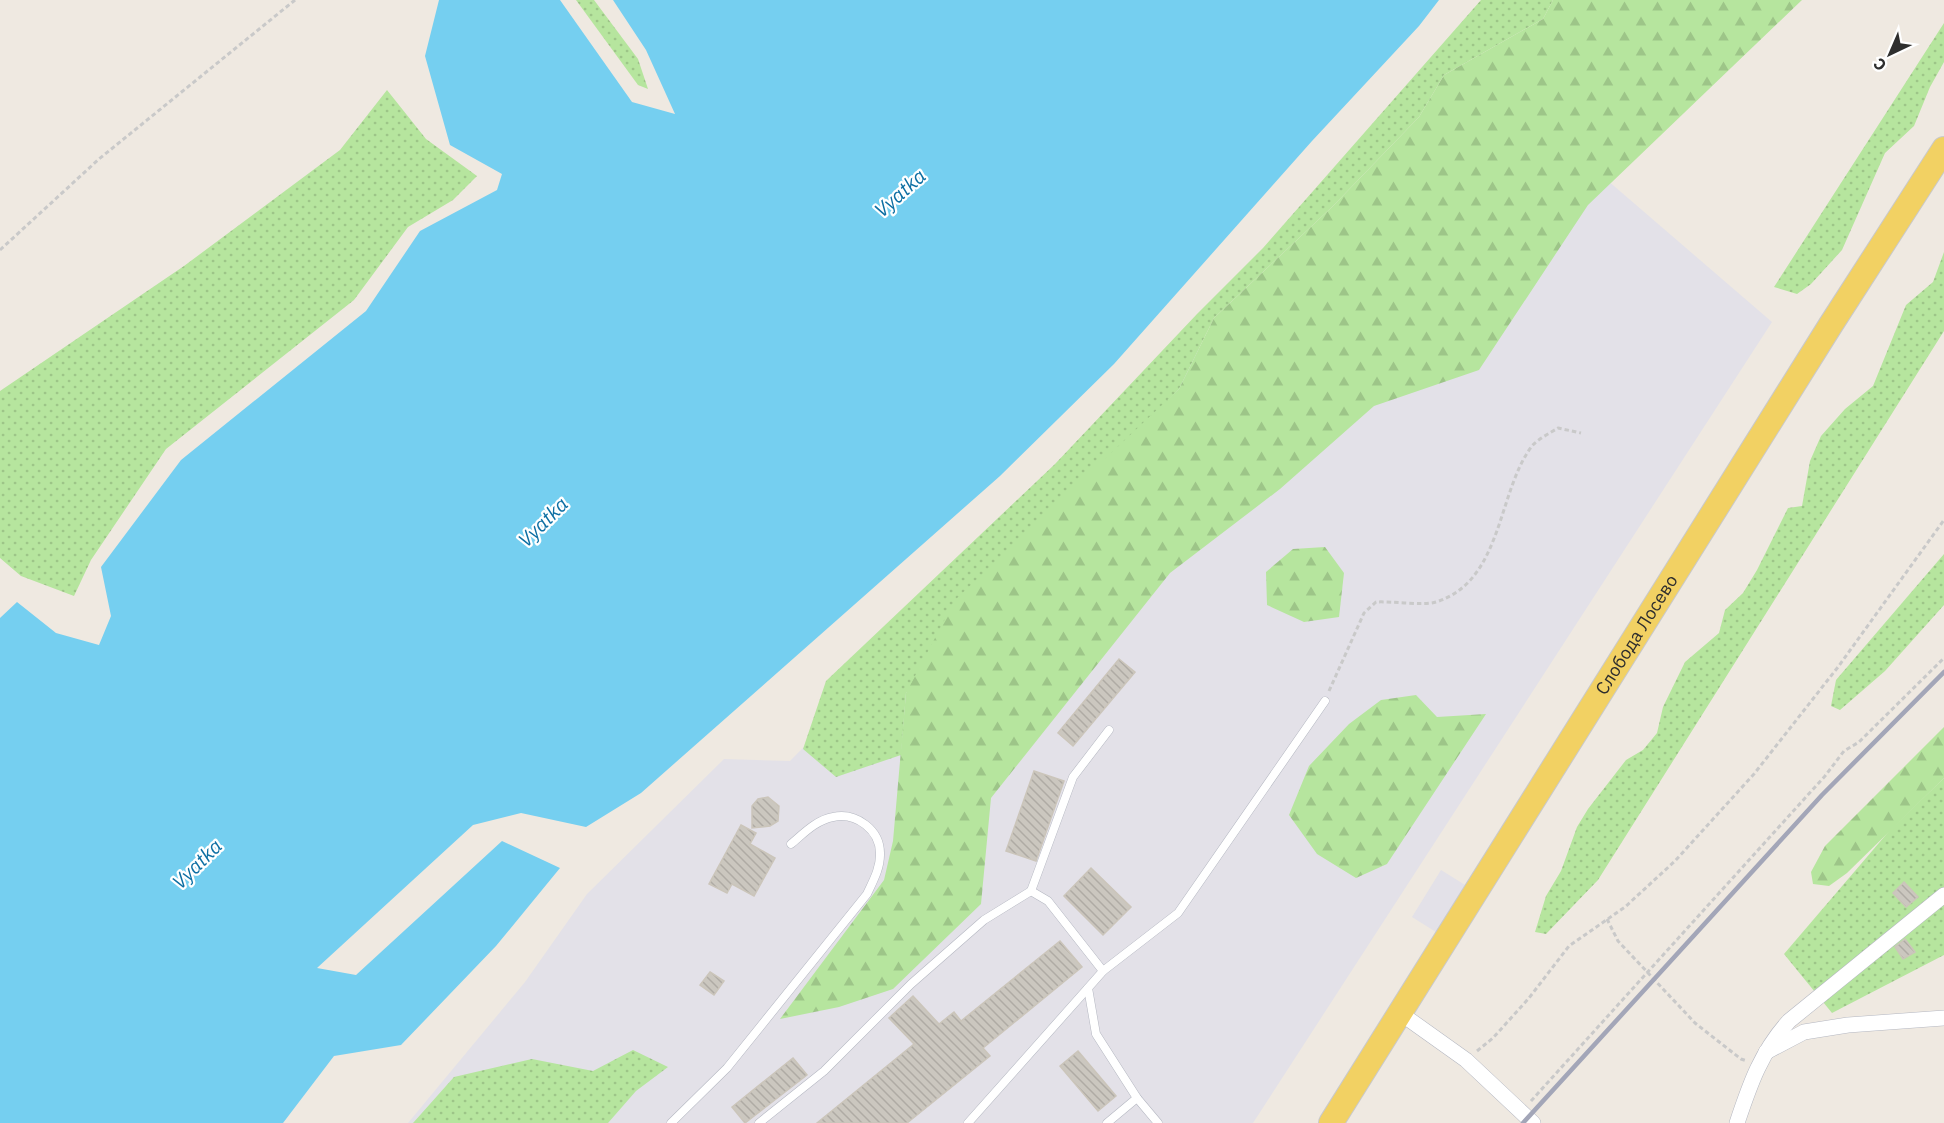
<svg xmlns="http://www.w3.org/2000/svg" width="1944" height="1123" viewBox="0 0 1944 1123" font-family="'IBM Plex Sans',sans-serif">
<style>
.industrial{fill:#e3e1e8}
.grass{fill:url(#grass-dots)}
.forest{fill:url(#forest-firs)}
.water{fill:#75cff0}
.building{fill:url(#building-back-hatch);stroke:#cbc5ba;stroke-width:1.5}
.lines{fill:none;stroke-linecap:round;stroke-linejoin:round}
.lane-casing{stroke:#b4b7c1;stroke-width:9}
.street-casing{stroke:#b4b7c1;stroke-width:16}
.primary-casing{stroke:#c9c9c9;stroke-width:26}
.path{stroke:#c9c9c9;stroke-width:3;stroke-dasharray:4.5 3;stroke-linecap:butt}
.lane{stroke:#fff;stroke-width:8}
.street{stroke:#fff;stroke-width:15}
.primary{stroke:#f2d163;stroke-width:24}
.rail{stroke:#a3a6b8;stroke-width:4.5}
.labels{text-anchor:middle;stroke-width:4.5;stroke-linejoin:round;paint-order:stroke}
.street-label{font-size:18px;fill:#2e2e2e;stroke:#fff}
.water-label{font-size:20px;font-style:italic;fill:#0d6fa3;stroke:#fff}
</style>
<defs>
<pattern id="grass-dots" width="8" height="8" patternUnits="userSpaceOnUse" patternTransform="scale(1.5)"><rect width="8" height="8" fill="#b6e59e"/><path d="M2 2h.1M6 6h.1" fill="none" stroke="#9dc588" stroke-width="1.8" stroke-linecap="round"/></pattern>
<pattern id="forest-firs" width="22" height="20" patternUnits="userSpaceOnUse" patternTransform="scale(1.5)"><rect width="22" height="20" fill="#b6e59e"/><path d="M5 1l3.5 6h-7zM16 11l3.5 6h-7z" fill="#9dc588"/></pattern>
<pattern id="building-back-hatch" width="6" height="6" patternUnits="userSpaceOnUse" patternTransform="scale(1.5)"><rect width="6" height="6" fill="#cbc7bf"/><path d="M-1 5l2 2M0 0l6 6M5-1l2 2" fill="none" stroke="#afaba4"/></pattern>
</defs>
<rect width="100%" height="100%" fill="#efe9e1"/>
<g class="industrial">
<path d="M 1477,68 L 1772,322 L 1253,1123 L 408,1123 L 525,982 L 587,894 L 724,759 L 790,761 Z"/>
<path d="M 1441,870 L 1465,885 L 1436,932 L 1412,917 Z"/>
</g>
<g class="grass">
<path d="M 576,0 L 594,0 L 638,59 L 648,89 L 638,85 Z"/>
<path d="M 1481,0 L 1553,0 L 1543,19 L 1444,75 L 1419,117 L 1333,206 L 1214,318 L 1179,389 L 1143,426 L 906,693 L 901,755 L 836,777 L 803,749 L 826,681 L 1055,464 L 1197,314 L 1263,248 Z"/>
<path d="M 1944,23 L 1944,62 L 1930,87 L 1914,126 L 1885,153 L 1842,250 L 1811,284 L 1797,294 L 1774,287 Z"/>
<path d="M 387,90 L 426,139 L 477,176 L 453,200 L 408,227 L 354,300 L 166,449 L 91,560 L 74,596 L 21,576 L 0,558 L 0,391 L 184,266 L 340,150 Z"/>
<path d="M 1944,252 L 1944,331 L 1598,880 L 1546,934 L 1535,932 L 1546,896 L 1561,871 L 1577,827 L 1588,809 L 1626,760 L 1643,750 L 1657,733 L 1663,707 L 1685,662 L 1719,633 L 1725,610 L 1743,593 L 1757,570 L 1788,508 L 1802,506 L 1810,461 L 1821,436 L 1845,409 L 1873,386 L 1906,305 L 1933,282 Z"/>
<path d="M 1944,554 L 1944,605 L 1885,671 L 1840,710 L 1831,706 L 1836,680 Z"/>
<path d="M 1944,778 L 1944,955 L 1832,1013 L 1784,954 L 1890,830 Z"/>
<path d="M 633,1050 L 668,1067 L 636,1091 L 608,1123 L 413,1123 L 454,1077 L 532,1059 L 593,1071 Z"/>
</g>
<g class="forest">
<path d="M 1553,0 L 1802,0 L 1588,205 L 1479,370 L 1374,406 L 1280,489 L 1170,573 L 991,798 L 981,904 L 893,989 L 839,1007 L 780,1019 L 884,880 L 893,841 L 906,693 L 955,600 L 1179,389 L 1214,318 L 1333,206 L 1419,117 L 1444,75 L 1543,19 Z"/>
<path d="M 1325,547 L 1344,573 L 1339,617 L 1304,622 L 1267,605 L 1266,572 L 1293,549 Z"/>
<path d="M 1416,695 L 1437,717 L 1486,714 L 1387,864 L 1356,878 L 1317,854 L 1289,815 L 1309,766 L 1349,724 L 1381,700 Z"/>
<path d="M 1944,727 L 1944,778 L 1847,873 L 1829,886 L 1813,884 L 1811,872 L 1825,846 Z"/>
</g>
<path class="water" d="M 439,0 L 560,0 L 632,102 L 675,114 L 646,50 L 613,0 L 1439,0 L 1419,26 L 1312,141 L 1114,364 L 1000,476 L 641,793 L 586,827 L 521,813 L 473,825 L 317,968 L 356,975 L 502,841 L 560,868 L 496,946 L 401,1045 L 334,1056 L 283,1123 L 0,1123 L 0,618 L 17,602 L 56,633 L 99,645 L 111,616 L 101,567 L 181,460 L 366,311 L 420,231 L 497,190 L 502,174 L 450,145 L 425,56 Z"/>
<g class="building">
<path d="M 1119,659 L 1135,672 L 1073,746 L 1058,733 Z"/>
<path d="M 1034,771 L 1064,781 L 1036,861 L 1006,851 Z"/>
<path d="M 768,797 L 779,806 L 778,821 L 770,826 L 752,828 L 752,806 L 758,799 Z"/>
<path d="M 741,825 L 756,833 L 750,844 L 775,858 L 754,896 L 732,884 L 727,893 L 709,884 Z"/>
<path d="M 1091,868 L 1131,907 L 1103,935 L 1064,896 Z"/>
<path d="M 1904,882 L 1918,897 L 1906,907 L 1893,893 Z"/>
<path d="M 1905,939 L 1915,952 L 1903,959 L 1895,947 Z"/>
<path d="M 1060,941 L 1082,967 L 983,1048 L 990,1056 L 907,1123 L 817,1123 L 914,1044 L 889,1018 L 913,996 L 939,1024 L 954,1012 L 961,1021 Z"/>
<path d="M 710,972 L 724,981 L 714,995 L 700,985 Z"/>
<path d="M 1078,1051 L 1116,1096 L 1098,1111 L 1060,1066 Z"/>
<path d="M 793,1058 L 807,1075 L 745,1123 L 732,1107 Z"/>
</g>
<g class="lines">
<g class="lane-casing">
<g id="lane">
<path d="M 1031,891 L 1073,777 L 1109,730"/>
<path d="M 1103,971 L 1178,913 L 1325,701"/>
<path d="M 671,1123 L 727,1068 L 867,894 C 873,881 880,869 880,855 C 881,830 856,812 833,817 C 816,820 803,834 791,844"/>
<path d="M 759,1123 L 824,1071 L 911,984 L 984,920 L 1031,891 L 1048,901 L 1103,971 L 1088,988 L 1096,1034 L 1137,1098 L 1158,1123"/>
<path d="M 968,1123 L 1088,988"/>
<path d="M 1107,1123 L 1137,1098"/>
</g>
</g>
<g class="street-casing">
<g id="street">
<path d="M 1400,1013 L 1466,1060 L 1533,1123"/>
<path d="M 1766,1052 L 1804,1032 L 1848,1025 L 1944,1018"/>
<path d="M 1737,1123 C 1750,1084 1761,1052 1789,1021 L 1944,895"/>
</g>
</g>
<g class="primary-casing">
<g id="primary">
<path id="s1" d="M 1331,1123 L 1830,326 L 1944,149"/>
</g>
</g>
<g class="path">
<path d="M 0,250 L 99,159 L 295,0"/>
<path d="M 1329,691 L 1364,613 L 1376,602 C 1392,601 1423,606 1436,602 C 1503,581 1497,492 1532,446 C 1538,439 1550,433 1558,428 L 1581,433"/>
<path d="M 1607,919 L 1618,941 L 1695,1023 L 1741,1059 L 1747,1061"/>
<path d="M 1477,1051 L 1493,1038 L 1529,998 L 1569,946 L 1625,907 L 1675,861 L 1754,774 L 1838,667 L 1944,520"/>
<path d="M 1531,1101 L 1825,776 L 1844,751 L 1859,742 L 1944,658"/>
</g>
<use href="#lane" class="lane"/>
<use href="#street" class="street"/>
<use href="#primary" class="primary"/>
<path class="rail" d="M 1523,1123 L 1822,795 L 1944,672"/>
</g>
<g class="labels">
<g class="street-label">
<text dy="6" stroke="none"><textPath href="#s1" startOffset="576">Слобода Лосево</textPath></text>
</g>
<g class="water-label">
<text transform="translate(900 193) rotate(-42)" y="7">Vyatka</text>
<text transform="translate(543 522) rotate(-45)" y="7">Vyatka</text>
<text transform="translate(197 864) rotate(-45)" y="7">Vyatka</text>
</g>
</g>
<g transform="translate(1890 54) rotate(224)" stroke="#ffffff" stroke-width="4.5" paint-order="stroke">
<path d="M0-4.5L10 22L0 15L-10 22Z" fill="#2e2e2e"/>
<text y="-9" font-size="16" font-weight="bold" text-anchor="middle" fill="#2e2e2e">С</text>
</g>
</svg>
